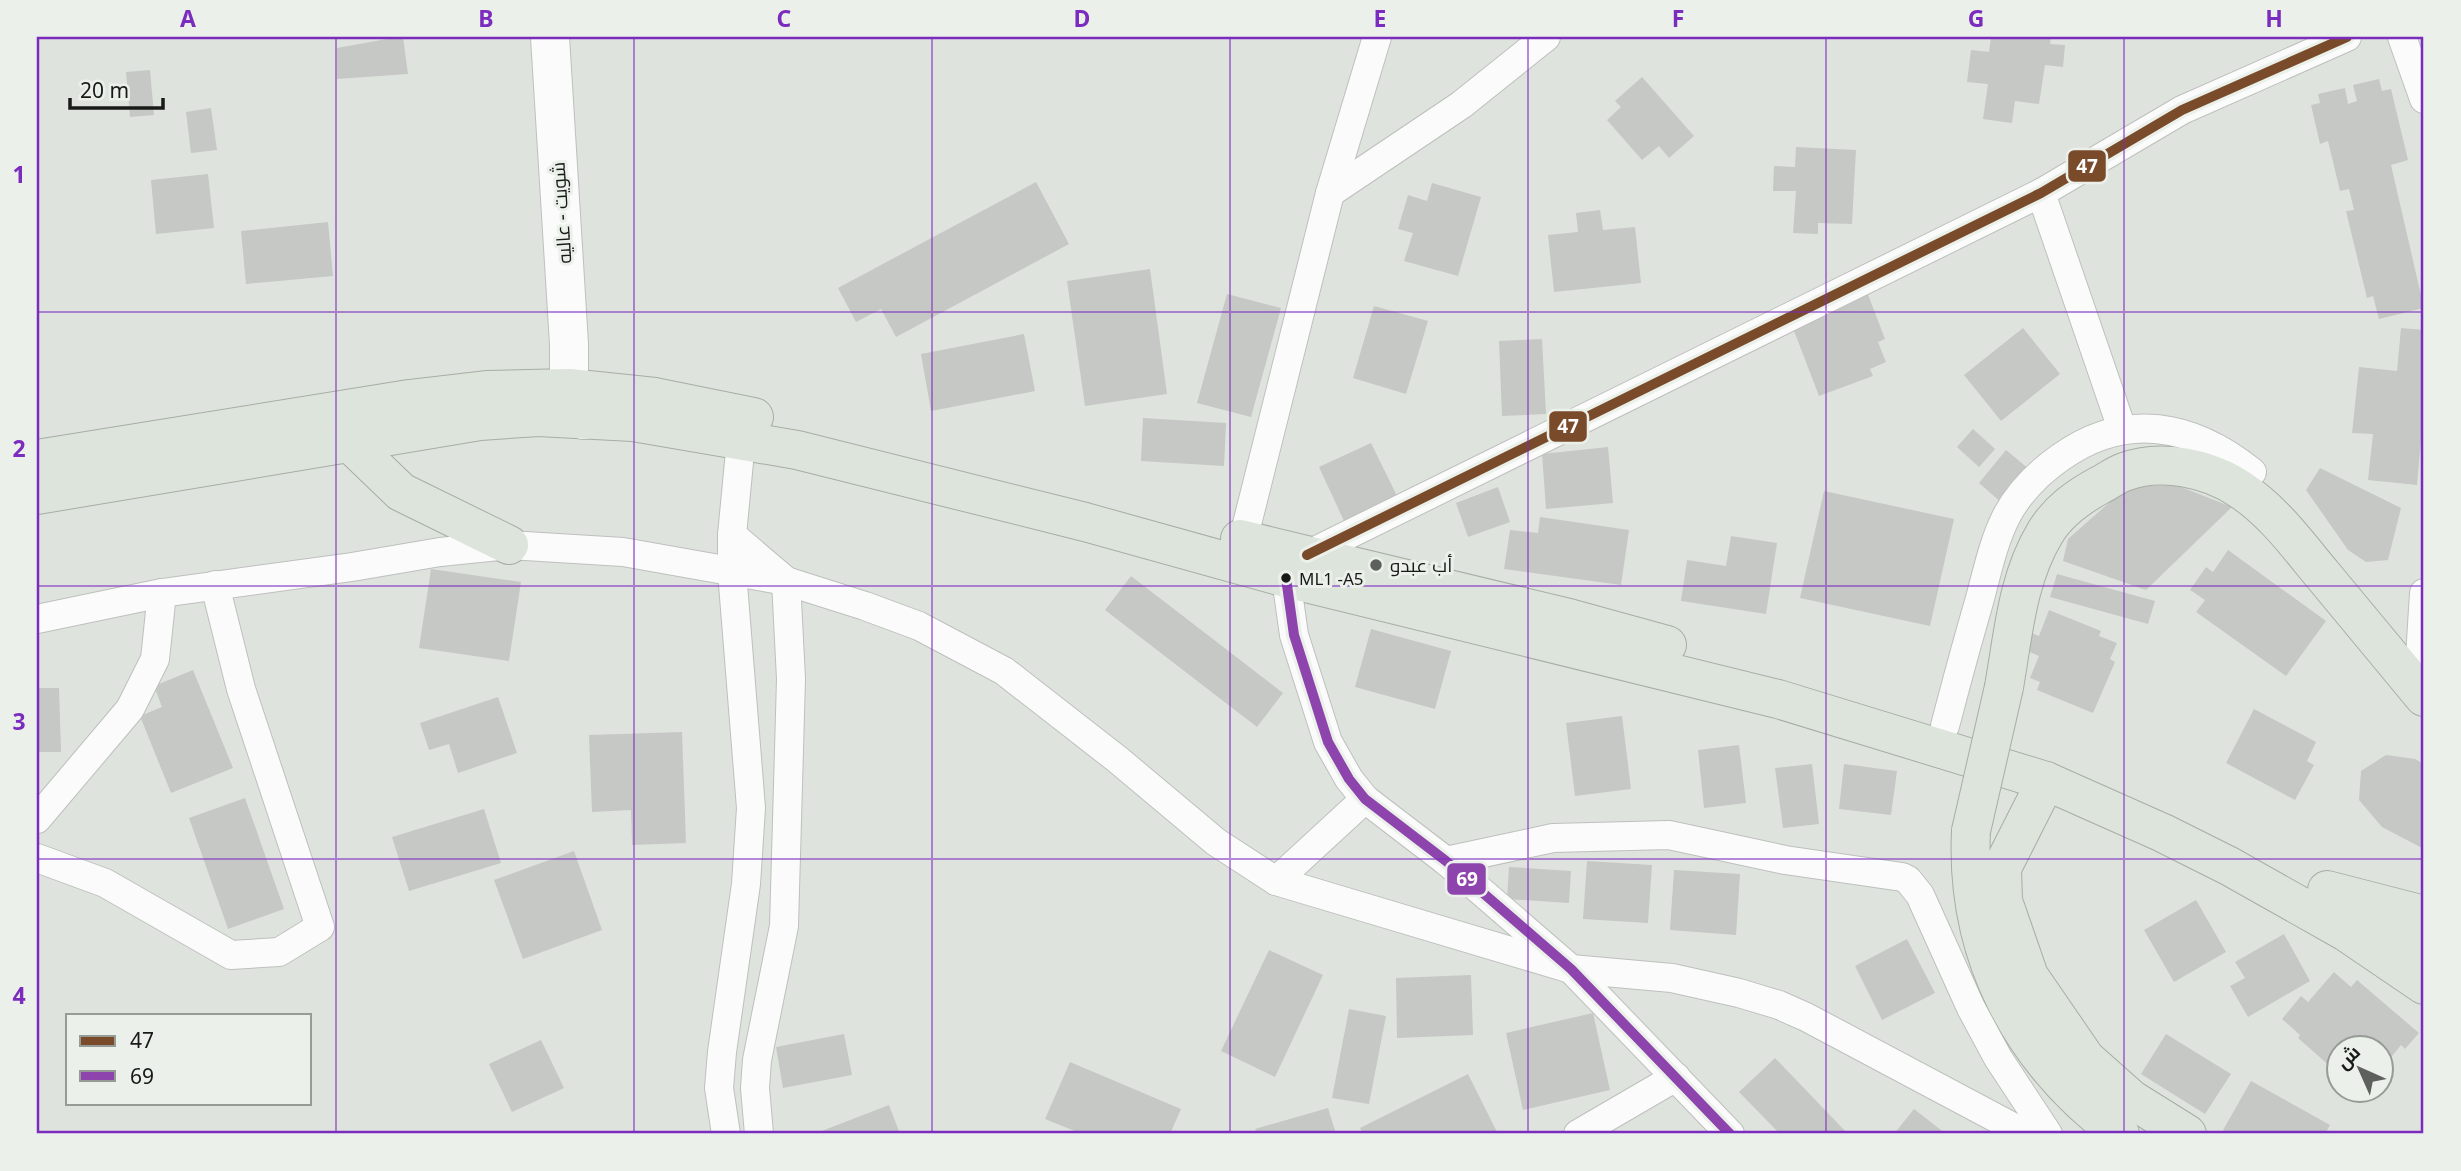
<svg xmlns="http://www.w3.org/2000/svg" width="2461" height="1171" viewBox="0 0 2461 1171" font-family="'Noto Sans',Cairo,sans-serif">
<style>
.building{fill:#c5c8c4}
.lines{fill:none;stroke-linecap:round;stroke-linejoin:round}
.street-casing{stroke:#bdc0bd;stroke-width:30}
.secondary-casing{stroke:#bdc0bd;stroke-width:40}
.highway-casing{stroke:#a6aea4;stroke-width:40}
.street{stroke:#fafbfa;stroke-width:28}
.secondary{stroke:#fafbfa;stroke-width:38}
.highway{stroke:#dde4db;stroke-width:38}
.highway-bridge-casing{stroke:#a6aea4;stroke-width:40;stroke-linecap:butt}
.highway-bridge{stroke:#dde4db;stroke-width:38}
.bus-1-casing{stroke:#ebf1ea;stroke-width:16}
.bus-2-casing{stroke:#ebf1ea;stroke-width:16}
.bus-1{stroke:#7a4b2a;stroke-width:10}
.bus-2{stroke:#8e44ad;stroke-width:10}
.grid{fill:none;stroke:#7b2cbf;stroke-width:2;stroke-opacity:0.55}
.poi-dot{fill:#5e605d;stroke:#ebf1ea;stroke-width:2.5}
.bus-dot{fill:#181a18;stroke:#ebf1ea;stroke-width:2.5}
.labels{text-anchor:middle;stroke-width:6;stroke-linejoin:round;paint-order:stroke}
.bus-label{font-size:17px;fill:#181a18;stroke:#ebf1ea;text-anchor:start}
.street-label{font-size:19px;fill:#181a18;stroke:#ebf1ea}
.poi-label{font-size:19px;fill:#181a18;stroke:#ebf1ea;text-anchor:start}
.line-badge{stroke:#ebf1ea;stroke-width:2.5}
.badge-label{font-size:19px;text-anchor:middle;font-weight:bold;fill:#fff}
.neatline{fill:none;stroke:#7b2cbf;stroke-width:2.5}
.grid-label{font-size:23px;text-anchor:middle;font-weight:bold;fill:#7b2cbf}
</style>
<rect width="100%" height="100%" fill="#dfe3de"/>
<g class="building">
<path d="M 398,37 L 403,37 L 408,74 L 337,79 L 337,48 Z"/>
<path d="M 1991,37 L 2051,37 L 2050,44 L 2065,45 L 2063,67 L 2045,65 L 2039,104 L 2015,101 L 2012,123 L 1983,119 L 1988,84 L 1967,82 L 1971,50 L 1989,52 Z"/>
<path d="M 150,70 L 154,115 L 130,117 L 126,72 Z"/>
<path d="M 1642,77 L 1694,136 L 1669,158 L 1659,146 L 1642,160 L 1607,120 L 1621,107 L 1615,101 Z"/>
<path d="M 2379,79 L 2382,91 L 2391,89 L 2408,160 L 2391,165 L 2424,308 L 2379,319 L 2373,296 L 2367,298 L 2346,211 L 2354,210 L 2349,189 L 2340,191 L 2328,141 L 2320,144 L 2311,105 L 2320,103 L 2318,94 L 2345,88 L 2348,104 L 2357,101 L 2353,85 Z"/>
<path d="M 211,108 L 217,150 L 191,153 L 186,112 Z"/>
<path d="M 1796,147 L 1856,150 L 1852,224 L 1818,223 L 1818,234 L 1793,233 L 1796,191 L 1773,191 L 1774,166 L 1795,167 Z"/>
<path d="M 208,174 L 214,228 L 156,234 L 151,180 Z"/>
<path d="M 1036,182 L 1069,244 L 896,337 L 881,309 L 856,322 L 838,288 Z"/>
<path d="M 1432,183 L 1481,197 L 1458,276 L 1404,261 L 1413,233 L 1398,229 L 1408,195 L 1427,201 Z"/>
<path d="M 1600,210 L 1603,230 L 1635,227 L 1641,283 L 1554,292 L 1548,235 L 1578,232 L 1576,213 Z"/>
<path d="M 328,222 L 333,276 L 246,284 L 241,231 Z"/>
<path d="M 1150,269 L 1167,394 L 1085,406 L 1067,281 Z"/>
<path d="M 1867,292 L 1885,339 L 1878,342 L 1886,362 L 1870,369 L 1873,376 L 1819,396 L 1791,323 Z"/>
<path d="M 1227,294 L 1281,308 L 1251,417 L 1197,403 Z"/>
<path d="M 1374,306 L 1428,321 L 1406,394 L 1353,378 Z"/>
<path d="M 2023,328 L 2060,374 L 2001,421 L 1964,375 Z"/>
<path d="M 2401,328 L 2424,330 L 2424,439 L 2421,439 L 2417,485 L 2368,480 L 2373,434 L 2352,433 L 2359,367 L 2397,371 Z"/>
<path d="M 1024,334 L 1035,391 L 931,411 L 921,354 Z"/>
<path d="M 1542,339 L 1546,414 L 1502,416 L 1499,341 Z"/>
<path d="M 1143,418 L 1226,423 L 1224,466 L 1141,461 Z"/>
<path d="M 1973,429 L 1995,449 L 1979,467 L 1957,447 Z"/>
<path d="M 1371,443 L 1397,496 L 1344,521 L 1319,467 Z"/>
<path d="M 1608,447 L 1613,503 L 1546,509 L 1542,454 Z"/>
<path d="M 2006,450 L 2030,470 L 2002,503 L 1979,483 Z"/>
<path d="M 2320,468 L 2401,508 L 2388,560 L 2366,562 L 2348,550 L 2306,490 Z"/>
<path d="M 2176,485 L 2232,507 L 2146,590 L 2063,561 L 2068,539 L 2127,487 Z"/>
<path d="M 1498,487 L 1510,522 L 1468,537 L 1456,503 Z"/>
<path d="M 1824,491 L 1954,519 L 1930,626 L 1800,598 Z"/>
<path d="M 1540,517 L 1629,530 L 1621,585 L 1504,569 L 1510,530 L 1538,533 Z"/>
<path d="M 1731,536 L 1777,543 L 1766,614 L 1681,601 L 1687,560 L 1726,566 Z"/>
<path d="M 2228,550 L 2326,621 L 2286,676 L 2196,612 L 2205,600 L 2190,590 L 2206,567 L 2213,572 Z"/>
<path d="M 431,569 L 521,582 L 509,661 L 419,648 Z"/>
<path d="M 2057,574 L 2155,601 L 2148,624 L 2050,597 Z"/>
<path d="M 1131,576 L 1283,693 L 1257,727 L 1105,610 Z"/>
<path d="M 2049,610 L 2101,631 L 2099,636 L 2117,643 L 2110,659 L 2115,662 L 2093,713 L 2037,690 L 2040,682 L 2030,678 L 2039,656 L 2023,649 L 2029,632 L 2039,636 Z"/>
<path d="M 1371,629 L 1451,651 L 1435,709 L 1355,687 Z"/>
<path d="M 193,670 L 233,768 L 171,793 L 140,716 L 162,707 L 154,686 Z"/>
<path d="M 37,688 L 59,688 L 61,752 L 37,752 Z"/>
<path d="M 498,697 L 517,753 L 458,773 L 449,744 L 429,750 L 420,723 Z"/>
<path d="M 2254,709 L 2316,742 L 2307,761 L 2314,765 L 2295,800 L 2226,763 Z"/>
<path d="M 1622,716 L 1631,789 L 1575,796 L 1566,723 Z"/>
<path d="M 682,732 L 686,843 L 632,845 L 631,810 L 592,812 L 589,735 Z"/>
<path d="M 1739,745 L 1746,803 L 1704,808 L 1698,750 Z"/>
<path d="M 2386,755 L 2415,759 L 2424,764 L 2424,849 L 2382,827 L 2359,800 L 2361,771 Z"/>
<path d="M 1812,764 L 1819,824 L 1783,828 L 1775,768 Z"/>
<path d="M 1844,764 L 1897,771 L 1891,815 L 1839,809 Z"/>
<path d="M 245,798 L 284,909 L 228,929 L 189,818 Z"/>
<path d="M 484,809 L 501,863 L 409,891 L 392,837 Z"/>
<path d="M 574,851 L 602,930 L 523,959 L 494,880 Z"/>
<path d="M 1587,861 L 1652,865 L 1648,923 L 1583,919 Z"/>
<path d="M 1509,867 L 1571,871 L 1569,903 L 1507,899 Z"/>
<path d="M 1674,870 L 1740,874 L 1736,935 L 1670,930 Z"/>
<path d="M 2196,900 L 2226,952 L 2174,982 L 2144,930 Z"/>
<path d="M 2284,934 L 2310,981 L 2248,1017 L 2230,986 L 2245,978 L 2235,962 Z"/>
<path d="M 1907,939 L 1935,993 L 1882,1020 L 1855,966 Z"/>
<path d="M 1269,950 L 1323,975 L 1275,1077 L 1221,1051 Z"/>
<path d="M 2334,972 L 2351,987 L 2357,980 L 2419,1033 L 2405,1049 L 2401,1045 L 2388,1061 L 2383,1056 L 2380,1059 L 2380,1048 L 2338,1048 L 2338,1060 L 2332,1068 L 2298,1038 L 2300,1035 L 2282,1019 L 2301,996 L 2308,1002 Z"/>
<path d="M 1471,975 L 1473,1035 L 1397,1038 L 1396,978 Z"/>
<path d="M 1349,1009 L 1386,1016 L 1369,1104 L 1332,1098 Z"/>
<path d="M 1593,1013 L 1610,1090 L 1523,1110 L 1506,1033 Z"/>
<path d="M 844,1034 L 852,1075 L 783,1088 L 776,1047 Z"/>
<path d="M 2166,1034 L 2231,1074 L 2205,1114 L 2141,1074 Z"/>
<path d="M 541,1040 L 564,1088 L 512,1112 L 489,1064 Z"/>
<path d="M 1775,1058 L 1848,1134 L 1780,1134 L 1739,1092 Z"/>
<path d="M 1070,1062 L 1181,1109 L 1170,1134 L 1082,1134 L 1045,1119 Z"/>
<path d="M 1468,1074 L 1498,1134 L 1363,1134 L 1360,1128 Z"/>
<path d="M 2251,1081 L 2330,1125 L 2325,1134 L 2231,1134 L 2223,1130 Z"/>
<path d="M 889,1105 L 900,1134 L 814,1134 Z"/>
<path d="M 1328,1108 L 1336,1134 L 1257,1134 L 1255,1129 Z"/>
<path d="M 1914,1109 L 1946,1134 L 1894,1134 Z"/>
</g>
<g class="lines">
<g class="street-casing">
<g id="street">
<path d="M 2402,37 L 2424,99"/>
<path d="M 1330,193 L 1461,105 L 1546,37"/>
<path d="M 2041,193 L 2122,429"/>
<path d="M 732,535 L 786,581 L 791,679 L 784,926 L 757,1060 L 755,1088 L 759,1134"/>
<path d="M 1243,540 L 1330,193 L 1377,37"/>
<path d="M 1307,555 L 2041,193 L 2182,110 L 2347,37"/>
<path d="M 1286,578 L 1294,635 L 1328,742 L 1349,779 L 1365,799 L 1446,861 L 1571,969 L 1730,1134"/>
<path d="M 37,619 L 162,593 L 352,567 L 440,552 L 509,545 L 623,552 L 786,581 L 865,606 L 919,626 L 1004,671 L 1117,759 L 1216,842 L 1276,881 L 1571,969 L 1672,978 L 1739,993 L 1779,1005 L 1806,1017 L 2026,1134"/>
<path d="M 2418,689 L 2424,593"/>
<path d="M 1945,726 C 1956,684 1967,643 1979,602 C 1987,573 1993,542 2007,515 C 2020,491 2038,473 2061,457 C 2126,411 2192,424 2252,472"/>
<path d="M 37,819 L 130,709 L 155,659 L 162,593"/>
<path d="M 37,858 L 105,883 L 231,955 L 279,952 L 320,927 L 241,689 L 215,585"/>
<path d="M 1446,861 L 1553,838 L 1669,835 L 1785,860 L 1902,877 L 1908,880 L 1920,895 L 1971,1008 L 1998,1058 L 2048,1134"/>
<path d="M 1276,881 L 1365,799"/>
<path d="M 726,1134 L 719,1088 L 722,1052 L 746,884 L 751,808 L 732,572 L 732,535 L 741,441"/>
<path d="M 1578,1134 L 1676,1077"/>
</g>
</g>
<g class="secondary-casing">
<path id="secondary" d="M 550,37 L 569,344 L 569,388 L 583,420"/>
</g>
<g class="highway-casing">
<g id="highway">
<path d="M 351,444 L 401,492 L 509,545"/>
<path d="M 37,459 L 409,399 L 486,390 L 569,388 L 655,397 L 754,417"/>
<path d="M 37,495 L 480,421 L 538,417 L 633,422 L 797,450 L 1085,522 L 1286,578 L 1778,699 L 2046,781 L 2163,833 L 2229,866 L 2346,932 L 2424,985"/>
<path d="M 1240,539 L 1569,618 L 1667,645"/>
<path d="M 2004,687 C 2013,636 2017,579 2045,533 C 2058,511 2078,497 2100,485 C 2108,481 2116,475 2124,472 C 2161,458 2209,468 2241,490 C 2274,512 2297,544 2322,574 C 2356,615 2390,656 2424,697"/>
<path d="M 2046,781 L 2002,868 L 2003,901 L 2029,976 L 2086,1059 L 2131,1099 L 2187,1134"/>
<path d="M 1971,831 C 1965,955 2021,1061 2120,1134"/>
<path d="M 2327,890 L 2424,915"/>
<path d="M 2358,910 L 2424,951"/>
</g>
</g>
<use href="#street" class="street"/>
<use href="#secondary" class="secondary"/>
<use href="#highway" class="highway"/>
<g class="highway-bridge-casing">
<path id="highway-bridge" d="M 1971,831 L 2004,687"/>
</g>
<use href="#highway-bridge" class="highway-bridge"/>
<g class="bus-1-casing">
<path id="bus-1" d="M 1307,555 L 2041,193 L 2182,110 L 2347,37"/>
</g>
<g class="bus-2-casing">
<path id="bus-2" d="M 1286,578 L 1294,635 L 1328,742 L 1349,779 L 1365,799 L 1446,861 L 1571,969 L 1730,1134"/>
</g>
<use href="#bus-1" class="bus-1"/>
<use href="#bus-2" class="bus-2"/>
</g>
<path class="grid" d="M 336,37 L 336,1134M 634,37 L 634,1134M 932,37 L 932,1134M 1230,37 L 1230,1134M 1528,37 L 1528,1134M 1826,37 L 1826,1134M 2124,37 L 2124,1134M 37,312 L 2424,312M 37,586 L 2424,586M 37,859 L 2424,859"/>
<circle class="poi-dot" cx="1376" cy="565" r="7"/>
<circle class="bus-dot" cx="1286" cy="578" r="6"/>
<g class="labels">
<g class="bus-label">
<text x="1299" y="585">ML1 -A5</text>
</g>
<g class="street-label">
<text transform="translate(561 213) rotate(-94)" y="7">شويت - عاليه</text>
</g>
<g class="poi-label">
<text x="1390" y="572">أب عبدو</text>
</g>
</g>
<g class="line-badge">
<rect x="2067" y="149" width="40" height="34" rx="7" fill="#7a4b2a"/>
<rect x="1548" y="410" width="40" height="33" rx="7" fill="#7a4b2a"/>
<rect x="1446" y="862" width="41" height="34" rx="7" fill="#8e44ad"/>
</g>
<g class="badge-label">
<text x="2087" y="173">47</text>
<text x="1568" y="433">47</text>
<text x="1467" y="886">69</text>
</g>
<rect width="2461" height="1171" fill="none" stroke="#ebf1ea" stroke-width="77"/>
<rect x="66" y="1014" width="245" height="91" fill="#ebf1ea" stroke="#979b96" stroke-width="2"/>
<rect x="80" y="1036" width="35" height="10" fill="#7a4b2a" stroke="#979b96" stroke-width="2"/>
<text x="130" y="1048" font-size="21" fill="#181a18">47</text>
<rect x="80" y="1071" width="35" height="10" fill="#8e44ad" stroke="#979b96" stroke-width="2"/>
<text x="130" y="1084" font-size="21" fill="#181a18">69</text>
<g transform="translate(2360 1069) rotate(315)"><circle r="33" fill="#ebf1ea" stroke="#979b96" stroke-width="2"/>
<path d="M0-5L12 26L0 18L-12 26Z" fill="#5e605d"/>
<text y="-10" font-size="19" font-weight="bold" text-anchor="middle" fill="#181a18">ش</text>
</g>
<path d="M70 98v10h93v-10" fill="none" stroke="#181a18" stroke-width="3.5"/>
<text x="80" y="98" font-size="21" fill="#181a18" stroke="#ebf1ea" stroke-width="5" paint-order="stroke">20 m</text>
<rect x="38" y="38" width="2384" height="1094" class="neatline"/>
<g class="grid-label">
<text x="188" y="27">A</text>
<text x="486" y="27">B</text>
<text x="784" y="27">C</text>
<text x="1082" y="27">D</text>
<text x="1380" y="27">E</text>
<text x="1678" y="27">F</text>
<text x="1976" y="27">G</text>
<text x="2274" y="27">H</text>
<text x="19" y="183">1</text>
<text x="19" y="457">2</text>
<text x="19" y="730">3</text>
<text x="19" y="1004">4</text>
</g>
</svg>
